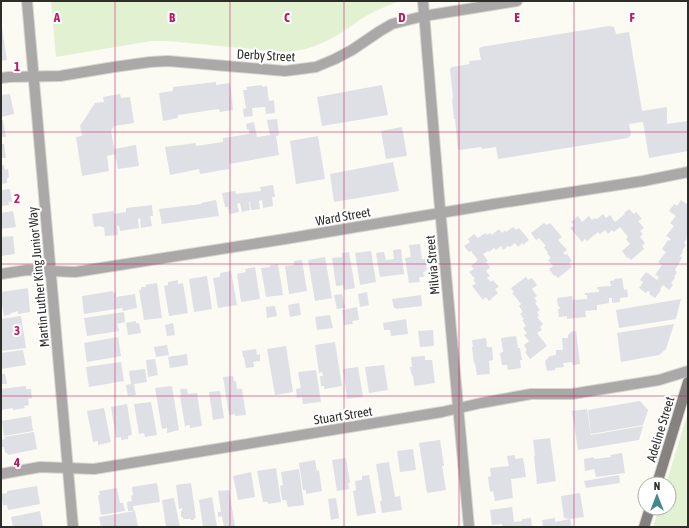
<svg xmlns="http://www.w3.org/2000/svg" width="689" height="528" viewBox="0 0 689 528" font-family="'Asap Condensed',sans-serif">
<style>
.green{fill:#e2f1d2}
.building{fill:#dfdfe6}
.lines{fill:none;stroke-linecap:round;stroke-linejoin:round}
.minor-casing{stroke:#d6d5cf;stroke-width:12}
.tertiary-casing{stroke:#d6d5cf;stroke-width:12}
.secondary-casing{stroke:#d6d5cf;stroke-width:12}
.minor{stroke:#aba9a7;stroke-width:10}
.tertiary{stroke:#aba9a7;stroke-width:10}
.secondary{stroke:#85827f;stroke-width:10}
.grid{fill:none;stroke:#c2185b;stroke-width:1;stroke-opacity:0.55}
.labels{text-anchor:middle;stroke-width:4;stroke-linejoin:round;paint-order:stroke}
.street-label{font-size:13px;fill:#2d2d2a;stroke:#fff}
.grid-label{font-size:13px;text-anchor:middle;font-weight:bold;fill:#c2185b;stroke:#fff;stroke-width:4;stroke-linejoin:round;paint-order:stroke}
</style>
<rect width="100%" height="100%" fill="#fbfaf3"/>
<g class="green">
<path d="M 51,1 L 400,1 C 388,5 377,10 366,16 C 350,26 335,39 317,45 C 306,50 295,51 283,52 L 168,41 L 152,41 L 139,43 L 56,57 Z"/>
<path d="M 688,412 L 688,527 L 653,527 L 659,508 L 669,508 L 669,484 L 666,484 Z"/>
</g>
<g class="building">
<path d="M 609,26 L 614,27 L 616,34 L 629,32 L 642,111 L 667,107 L 667,124 L 688,121 L 688,151 L 649,158 L 643,122 L 629,124 L 631,134 L 630,136 L 628,138 L 498,159 L 496,147 L 482,149 L 481,147 L 460,150 L 458,150 L 455,119 L 454,119 L 452,99 L 453,98 L 450,69 L 452,67 L 470,64 L 469,61 L 481,60 L 479,49 L 481,47 Z"/>
<path d="M 1,28 L 2,28 L 7,60 L 1,61 Z"/>
<path d="M 216,82 L 216,85 L 230,83 L 233,110 L 220,112 L 219,109 L 178,115 L 178,118 L 163,121 L 159,93 L 173,91 L 173,87 Z"/>
<path d="M 262,85 L 262,87 L 267,86 L 269,101 L 274,100 L 275,113 L 266,114 L 265,107 L 252,108 L 253,116 L 244,117 L 243,109 L 246,108 L 243,90 L 247,90 L 246,87 Z"/>
<path d="M 382,85 L 388,115 L 322,126 L 317,97 Z"/>
<path d="M 10,94 L 14,114 L 1,117 L 1,95 Z"/>
<path d="M 120,94 L 121,98 L 130,97 L 134,123 L 114,126 L 111,131 L 115,154 L 107,156 L 109,171 L 82,176 L 76,137 L 82,136 L 80,126 L 95,103 L 104,102 L 103,97 Z"/>
<path d="M 277,119 L 279,135 L 276,136 L 279,155 L 229,164 L 229,169 L 200,174 L 199,169 L 170,175 L 165,147 L 196,143 L 196,146 L 223,142 L 223,138 L 249,134 L 249,129 L 247,130 L 246,124 L 254,122 L 257,137 L 270,135 L 267,120 Z"/>
<path d="M 1,120 L 3,120 L 6,137 L 1,137 Z"/>
<path d="M 402,127 L 407,156 L 386,159 L 381,131 Z"/>
<path d="M 318,136 L 325,179 L 296,184 L 290,141 Z"/>
<path d="M 1,144 L 4,144 L 6,158 L 1,158 Z"/>
<path d="M 136,145 L 139,166 L 118,169 L 114,149 Z"/>
<path d="M 393,162 L 399,191 L 334,202 L 330,174 Z"/>
<path d="M 1,165 L 4,165 L 5,170 L 8,169 L 9,177 L 7,178 L 7,183 L 1,184 Z"/>
<path d="M 273,185 L 275,197 L 272,197 L 273,206 L 263,208 L 262,200 L 259,201 L 260,209 L 251,210 L 250,202 L 249,202 L 250,210 L 242,212 L 240,203 L 237,204 L 239,212 L 229,214 L 228,207 L 225,207 L 222,193 L 235,191 L 236,194 L 261,191 L 260,187 Z"/>
<path d="M 10,189 L 12,202 L 8,202 L 9,205 L 1,206 L 1,190 Z"/>
<path d="M 216,200 L 219,216 L 162,224 L 159,209 L 202,204 L 201,203 Z"/>
<path d="M 681,200 L 688,205 L 687,206 L 688,207 L 687,223 L 688,234 L 686,237 L 687,238 L 684,243 L 686,245 L 682,251 L 683,252 L 680,256 L 682,258 L 675,270 L 677,272 L 674,277 L 675,278 L 671,283 L 673,285 L 669,290 L 663,285 L 660,289 L 661,290 L 655,298 L 649,294 L 650,292 L 648,291 L 646,293 L 639,288 L 643,282 L 640,280 L 646,272 L 657,280 L 659,277 L 655,275 L 662,265 L 658,262 L 666,252 L 662,249 L 668,240 L 669,241 L 671,239 L 666,236 L 674,226 L 670,223 L 676,216 L 669,211 L 674,204 L 677,206 Z"/>
<path d="M 152,205 L 153,216 L 150,216 L 152,226 L 141,228 L 140,218 L 138,219 L 139,228 L 120,231 L 119,226 L 117,226 L 118,235 L 105,236 L 104,227 L 101,227 L 101,226 L 94,227 L 92,214 L 114,211 L 114,214 L 126,212 L 126,208 Z"/>
<path d="M 629,209 L 634,214 L 636,212 L 642,219 L 638,221 L 644,228 L 640,231 L 643,234 L 640,237 L 645,243 L 642,246 L 644,249 L 631,260 L 628,257 L 627,258 L 622,251 L 630,244 L 626,239 L 628,237 L 620,227 L 614,232 L 612,230 L 608,234 L 605,230 L 600,234 L 598,232 L 587,241 L 585,239 L 582,242 L 570,228 L 574,225 L 571,222 L 578,216 L 582,222 L 589,216 L 592,220 L 595,218 L 597,219 L 603,214 L 606,218 L 610,215 L 615,222 L 625,214 L 624,213 Z"/>
<path d="M 13,211 L 16,227 L 1,229 L 1,213 Z"/>
<path d="M 544,223 L 547,225 L 550,223 L 562,237 L 558,240 L 567,250 L 563,253 L 565,255 L 567,254 L 572,261 L 569,263 L 572,267 L 558,278 L 555,275 L 554,276 L 549,269 L 553,266 L 548,260 L 551,258 L 547,253 L 548,253 L 544,247 L 546,246 L 539,238 L 536,240 L 531,233 Z"/>
<path d="M 513,227 L 516,230 L 519,228 L 529,240 L 523,245 L 522,243 L 518,247 L 515,243 L 510,247 L 508,246 L 503,250 L 501,246 L 496,250 L 494,248 L 489,252 L 488,251 L 483,254 L 488,261 L 486,262 L 490,267 L 486,271 L 490,276 L 487,278 L 491,282 L 493,280 L 499,287 L 495,289 L 498,293 L 489,301 L 486,297 L 483,300 L 472,286 L 476,283 L 473,280 L 475,279 L 469,272 L 474,269 L 471,266 L 478,260 L 471,251 L 469,252 L 464,246 L 470,242 L 468,239 L 474,234 L 478,238 L 485,233 L 487,235 L 490,233 L 492,235 L 499,229 L 502,233 L 505,230 L 506,232 Z"/>
<path d="M 13,236 L 15,254 L 1,256 L 1,237 Z"/>
<path d="M 420,244 L 422,259 L 425,259 L 427,270 L 425,270 L 426,271 L 423,272 L 424,277 L 419,277 L 420,282 L 409,283 L 405,258 L 411,257 L 409,245 Z"/>
<path d="M 401,249 L 404,274 L 380,277 L 376,253 L 384,252 L 386,260 L 394,259 L 393,250 Z"/>
<path d="M 371,251 L 376,282 L 360,285 L 355,253 Z"/>
<path d="M 349,252 L 355,288 L 344,290 L 343,285 L 336,286 L 332,258 L 342,257 L 342,253 Z"/>
<path d="M 325,257 L 332,298 L 315,301 L 308,260 Z"/>
<path d="M 302,260 L 307,291 L 289,294 L 285,266 L 294,265 L 294,261 Z"/>
<path d="M 278,264 L 283,295 L 266,297 L 261,268 L 270,267 L 270,265 Z"/>
<path d="M 255,267 L 260,299 L 241,302 L 237,274 L 246,272 L 245,269 Z"/>
<path d="M 231,271 L 237,305 L 218,308 L 213,278 L 220,277 L 220,273 Z"/>
<path d="M 207,276 L 212,309 L 194,312 L 189,279 Z"/>
<path d="M 526,277 L 528,280 L 532,278 L 537,285 L 532,289 L 537,296 L 534,298 L 537,301 L 535,303 L 540,310 L 537,312 L 539,316 L 537,317 L 543,324 L 540,327 L 542,330 L 537,333 L 547,346 L 530,359 L 525,352 L 527,350 L 524,345 L 529,341 L 524,335 L 527,333 L 523,328 L 526,326 L 522,320 L 524,319 L 520,314 L 523,312 L 519,306 L 521,304 L 512,293 L 514,292 L 511,288 Z"/>
<path d="M 622,278 L 624,290 L 627,289 L 628,297 L 620,298 L 620,302 L 612,303 L 612,298 L 609,298 L 609,303 L 597,305 L 597,310 L 585,311 L 586,317 L 567,319 L 567,316 L 559,317 L 558,309 L 560,309 L 559,306 L 558,306 L 557,298 L 572,296 L 573,300 L 587,299 L 587,295 L 585,295 L 585,293 L 599,292 L 599,289 L 597,289 L 597,287 L 611,286 L 610,281 L 615,280 L 614,279 Z"/>
<path d="M 178,280 L 178,284 L 183,283 L 188,313 L 169,316 L 164,286 L 168,285 L 168,282 Z"/>
<path d="M 157,283 L 162,318 L 144,320 L 139,290 L 141,290 L 141,287 L 146,287 L 145,285 Z"/>
<path d="M 28,288 L 30,312 L 18,314 L 18,311 L 11,313 L 11,314 L 4,316 L 1,298 L 1,292 Z"/>
<path d="M 113,291 L 113,293 L 116,292 L 116,297 L 135,294 L 137,308 L 123,311 L 122,308 L 84,314 L 82,296 Z"/>
<path d="M 367,292 L 369,305 L 360,307 L 358,294 Z"/>
<path d="M 342,294 L 345,308 L 337,309 L 334,295 Z"/>
<path d="M 421,295 L 422,306 L 396,309 L 396,308 L 394,308 L 392,299 Z"/>
<path d="M 681,299 L 676,319 L 619,328 L 616,310 Z"/>
<path d="M 299,303 L 301,315 L 290,317 L 288,305 Z"/>
<path d="M 275,306 L 277,316 L 267,318 L 266,307 Z"/>
<path d="M 357,307 L 359,320 L 352,321 L 353,324 L 344,325 L 342,310 Z"/>
<path d="M 124,312 L 125,322 L 117,324 L 119,331 L 87,336 L 84,318 Z"/>
<path d="M 330,315 L 333,328 L 317,330 L 315,317 Z"/>
<path d="M 21,316 L 26,348 L 1,351 L 1,319 Z"/>
<path d="M 406,319 L 408,334 L 391,336 L 390,330 L 384,330 L 383,323 Z"/>
<path d="M 136,321 L 136,323 L 139,323 L 141,333 L 128,335 L 126,323 Z"/>
<path d="M 173,323 L 175,335 L 167,336 L 165,325 Z"/>
<path d="M 674,324 L 666,349 L 659,355 L 621,362 L 617,333 Z"/>
<path d="M 433,330 L 434,346 L 420,347 L 418,331 Z"/>
<path d="M 576,331 L 580,364 L 573,365 L 572,362 L 563,363 L 564,367 L 555,368 L 555,370 L 547,371 L 545,361 L 550,356 L 556,355 L 556,350 L 563,350 L 562,338 L 568,338 L 568,335 L 571,332 Z"/>
<path d="M 516,336 L 518,348 L 520,348 L 522,360 L 520,360 L 521,368 L 508,370 L 507,365 L 502,365 L 500,353 L 503,352 L 501,338 Z"/>
<path d="M 118,337 L 121,356 L 87,362 L 84,343 Z"/>
<path d="M 486,338 L 487,347 L 492,347 L 493,360 L 489,361 L 490,374 L 477,375 L 475,363 L 474,364 L 472,347 L 473,347 L 472,340 Z"/>
<path d="M 335,342 L 342,386 L 324,389 L 324,386 L 321,386 L 320,376 L 323,376 L 322,372 L 319,373 L 315,345 Z"/>
<path d="M 167,345 L 169,355 L 156,357 L 154,347 Z"/>
<path d="M 286,346 L 293,392 L 275,395 L 267,349 Z"/>
<path d="M 256,349 L 257,355 L 260,354 L 260,361 L 253,362 L 254,367 L 246,368 L 244,357 L 243,357 L 242,351 Z"/>
<path d="M 23,350 L 26,365 L 1,369 L 1,353 Z"/>
<path d="M 187,354 L 188,365 L 170,368 L 168,357 Z"/>
<path d="M 425,356 L 425,360 L 432,360 L 435,383 L 414,386 L 413,375 L 412,376 L 410,367 L 412,367 L 411,357 Z"/>
<path d="M 155,359 L 158,375 L 148,377 L 146,360 Z"/>
<path d="M 121,362 L 124,381 L 89,387 L 86,367 Z"/>
<path d="M 384,365 L 388,390 L 369,393 L 365,367 Z"/>
<path d="M 358,367 L 363,397 L 347,399 L 343,369 Z"/>
<path d="M 145,369 L 147,382 L 134,384 L 136,395 L 128,396 L 126,385 L 131,384 L 129,371 Z"/>
<path d="M 316,370 L 321,402 L 303,404 L 302,397 L 297,398 L 296,389 L 301,388 L 298,372 Z"/>
<path d="M 1,374 L 5,374 L 7,384 L 1,384 Z"/>
<path d="M 233,376 L 234,381 L 236,381 L 237,389 L 242,389 L 246,415 L 235,416 L 235,414 L 229,415 L 223,377 Z"/>
<path d="M 26,386 L 26,389 L 31,389 L 32,398 L 28,399 L 29,405 L 24,406 L 25,408 L 13,410 L 13,408 L 1,410 L 1,389 Z"/>
<path d="M 172,386 L 179,430 L 167,433 L 167,428 L 162,429 L 155,388 Z"/>
<path d="M 180,389 L 187,389 L 188,394 L 197,393 L 202,426 L 190,428 L 190,425 L 185,426 L 180,396 L 181,395 Z"/>
<path d="M 220,391 L 224,418 L 213,420 L 209,392 Z"/>
<path d="M 640,401 L 648,410 L 643,425 L 591,434 L 588,410 Z"/>
<path d="M 151,402 L 157,435 L 145,437 L 144,433 L 139,434 L 134,404 Z"/>
<path d="M 127,404 L 132,435 L 128,436 L 128,439 L 121,440 L 121,437 L 116,438 L 111,407 Z"/>
<path d="M 104,408 L 111,442 L 98,445 L 98,441 L 93,442 L 87,411 Z"/>
<path d="M 587,409 L 591,435 L 643,426 L 639,440 L 578,450 L 572,411 Z"/>
<path d="M 31,416 L 33,431 L 4,436 L 2,421 Z"/>
<path d="M 34,432 L 37,449 L 8,455 L 7,453 L 5,453 L 4,447 L 2,447 L 1,444 L 1,440 L 5,439 L 4,437 Z"/>
<path d="M 550,438 L 556,481 L 537,484 L 534,456 L 535,456 L 533,440 Z"/>
<path d="M 440,440 L 444,466 L 442,466 L 446,490 L 427,493 L 419,443 Z"/>
<path d="M 413,449 L 416,470 L 400,472 L 397,451 Z"/>
<path d="M 622,453 L 625,473 L 596,477 L 594,469 L 585,471 L 584,459 L 594,457 L 594,459 L 611,457 L 610,455 Z"/>
<path d="M 515,455 L 515,459 L 523,458 L 526,477 L 511,479 L 513,498 L 495,501 L 493,491 L 490,492 L 488,477 L 491,476 L 490,468 L 509,466 L 507,456 Z"/>
<path d="M 346,458 L 350,483 L 348,483 L 349,489 L 337,491 L 332,460 Z"/>
<path d="M 315,460 L 317,471 L 319,470 L 322,491 L 306,494 L 306,490 L 303,490 L 299,463 Z"/>
<path d="M 389,462 L 395,497 L 400,496 L 402,510 L 382,513 L 380,501 L 382,501 L 376,464 Z"/>
<path d="M 276,468 L 281,502 L 268,504 L 268,502 L 263,502 L 257,471 Z"/>
<path d="M 299,469 L 304,505 L 288,507 L 286,500 L 282,500 L 280,486 L 283,485 L 281,472 Z"/>
<path d="M 251,472 L 255,497 L 238,500 L 233,476 Z"/>
<path d="M 369,475 L 376,513 L 357,516 L 353,491 L 356,490 L 355,481 L 362,480 L 362,476 Z"/>
<path d="M 619,475 L 620,483 L 586,488 L 584,481 Z"/>
<path d="M 157,483 L 160,502 L 133,506 L 134,511 L 128,511 L 127,502 L 132,501 L 131,496 L 133,495 L 132,487 Z"/>
<path d="M 191,483 L 196,518 L 194,518 L 194,520 L 191,520 L 191,519 L 183,519 L 183,517 L 181,517 L 181,511 L 182,511 L 182,508 L 179,509 L 176,485 Z"/>
<path d="M 37,486 L 40,504 L 8,510 L 7,505 L 3,505 L 1,494 L 7,493 L 7,491 Z"/>
<path d="M 117,488 L 120,503 L 123,503 L 125,511 L 101,515 L 98,495 L 100,495 L 99,491 Z"/>
<path d="M 229,490 L 235,527 L 224,527 L 222,516 L 218,517 L 218,512 L 221,512 L 218,491 Z"/>
<path d="M 580,493 L 584,517 L 570,519 L 572,527 L 543,527 L 542,520 L 555,518 L 555,522 L 570,519 L 564,518 L 561,496 Z"/>
<path d="M 212,497 L 217,527 L 203,527 L 199,500 Z"/>
<path d="M 174,498 L 180,527 L 166,527 L 162,500 Z"/>
<path d="M 336,498 L 339,518 L 331,520 L 328,499 Z"/>
<path d="M 512,507 L 514,522 L 522,521 L 522,519 L 531,518 L 532,527 L 502,527 L 502,524 L 492,525 L 490,510 Z"/>
<path d="M 40,511 L 43,527 L 13,527 L 11,517 Z"/>
<path d="M 135,511 L 138,527 L 101,527 L 99,517 Z"/>
</g>
<g class="lines">
<g class="minor-casing">
<g id="minor">
<path d="M 423,1 L 439,197 L 469,527"/>
<path d="M 1,78 L 9,77 L 60,76 L 114,67 L 150,62 L 168,61 L 285,71 L 316,67 L 335,59 L 352,50 L 380,31 L 392,24 L 424,16 L 517,1"/>
<path d="M 1,274 L 27,270 L 75,272 L 285,239 L 494,204 L 643,181 L 688,172"/>
<path d="M 1,474 L 40,467 L 94,469 L 442,412 L 481,403 L 531,394 L 572,394 L 659,380 L 688,371"/>
</g>
</g>
<g class="tertiary-casing">
<path id="tertiary" d="M 27,1 L 73,527"/>
</g>
<g class="secondary-casing">
<g id="secondary">
<path d="M 657,484 L 688,382"/>
<path d="M 644,527 L 650,508"/>
</g>
</g>
<use href="#minor" class="minor"/>
<use href="#tertiary" class="tertiary"/>
<use href="#secondary" class="secondary"/>
</g>
<path class="grid" d="M 115,1 L 115,527M 230,1 L 230,527M 344,1 L 344,527M 459,1 L 459,527M 574,1 L 574,527M 1,132 L 688,132M 1,264 L 688,264M 1,396 L 688,396"/>
<g class="labels">
<g class="street-label">
<text transform="translate(266 55) rotate(3)" y="5">Derby Street</text>
<text transform="translate(343 216) rotate(-10)" y="5">Ward Street</text>
<text transform="translate(432 265) rotate(-95)" y="5">Milvia Street</text>
<text transform="translate(38 277) rotate(-95)" y="5">Martin Luther King Junior Way</text>
<text transform="translate(343 415) rotate(-9)" y="5">Stuart Street</text>
<text transform="translate(660 429) rotate(-73)" y="5">Adeline Street</text>
</g>
</g>
<g class="grid-label">
<text x="57" y="22">A</text>
<text x="172" y="22">B</text>
<text x="287" y="22">C</text>
<text x="402" y="22">D</text>
<text x="517" y="22">E</text>
<text x="632" y="22">F</text>
<text x="17" y="71">1</text>
<text x="17" y="203">2</text>
<text x="17" y="335">3</text>
<text x="17" y="467">4</text>
</g>
<rect width="689" height="528" fill="none" stroke="#2d2d2a" stroke-width="4"/>
<g transform="translate(657 496)"><circle r="19" fill="#ffffff" stroke="#ababaa"/>
<path d="M0-3L7 15L0 10L-7 15Z" fill="#428a8c"/>
<text y="-6" font-size="11" font-weight="bold" text-anchor="middle" fill="#2d2d2a">N</text>
</g>
</svg>
